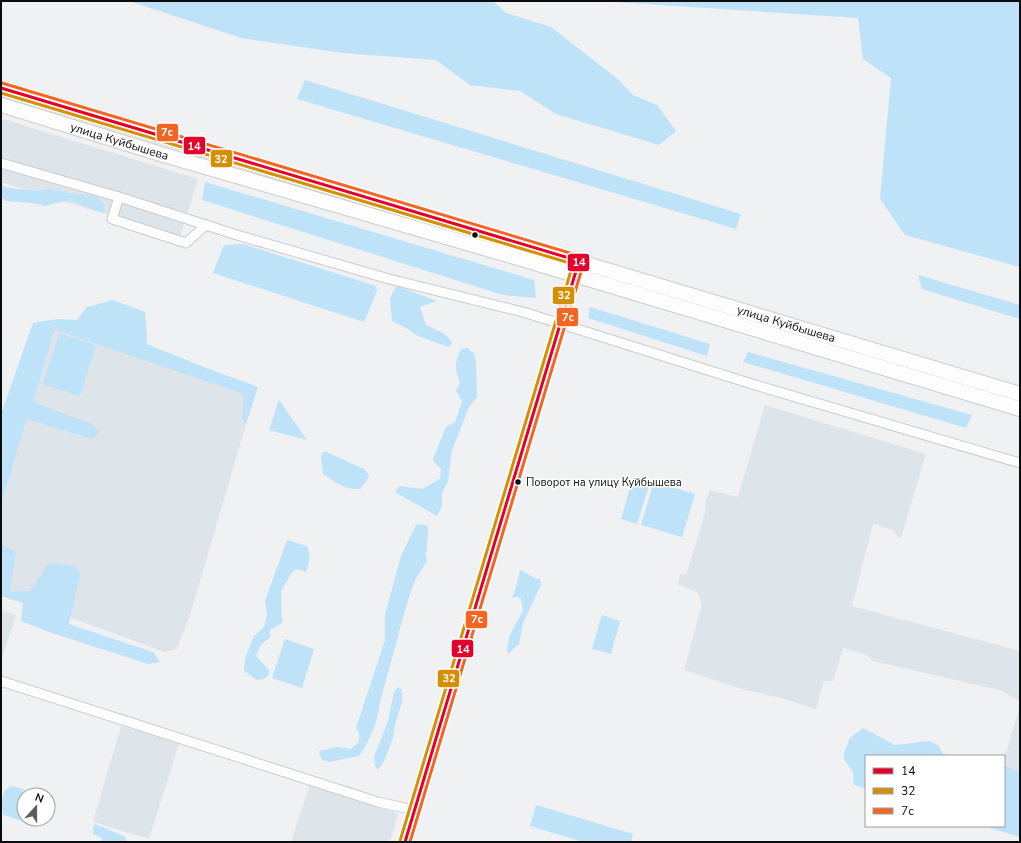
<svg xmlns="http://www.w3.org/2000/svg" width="1021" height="843" viewBox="0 0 1021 843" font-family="'Nunito Sans',sans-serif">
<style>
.built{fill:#dee5ea}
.green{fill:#bee2f8}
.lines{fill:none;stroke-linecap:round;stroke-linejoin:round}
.minor-casing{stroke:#cacccd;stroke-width:11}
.secondary-casing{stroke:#cacccd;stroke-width:14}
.trunk-casing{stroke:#cacccd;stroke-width:16}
.minor{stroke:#fdfdfd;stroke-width:9}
.secondary{stroke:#fdfdfd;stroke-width:12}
.trunk{stroke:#fdfdfd;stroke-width:14}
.bus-1-casing{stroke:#fff;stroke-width:6}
.bus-2-casing{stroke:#fff;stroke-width:6}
.bus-3-casing{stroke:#fff;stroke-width:6}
.bus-1{stroke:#e4002b;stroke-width:3}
.bus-2{stroke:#d48f02;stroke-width:3}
.bus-3{stroke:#f26522;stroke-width:3}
.bus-dot{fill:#0b0c0d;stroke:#fff;stroke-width:1.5}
.labels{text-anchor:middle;stroke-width:3;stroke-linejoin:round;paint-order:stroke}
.bus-label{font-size:11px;fill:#0b0c0d;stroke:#fff;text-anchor:start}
.street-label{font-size:12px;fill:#0b0c0d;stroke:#fff}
.line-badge{stroke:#fff;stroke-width:1.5}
.badge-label{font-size:11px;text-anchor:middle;font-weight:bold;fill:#fff}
</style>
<rect width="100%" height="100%" fill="#eff1f3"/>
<g class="built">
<path d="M 3,119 L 198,179 L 180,237 L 1,182 L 1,124 Z"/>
<path d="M 56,325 L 256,390 L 191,612 L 177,649 L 164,652 L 75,619 L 1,596 L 1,505 Z"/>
<path d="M 765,405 L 926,454 L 901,538 L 898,537 L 893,530 L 873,524 L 852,606 L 1020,651 L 1020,701 L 999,690 L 873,661 L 867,655 L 843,648 L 833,681 L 824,681 L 816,709 L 785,699 L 742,689 L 684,670 L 702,604 L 697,592 L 678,584 L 680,574 L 686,575 L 705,513 L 706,499 L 710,490 L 738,497 Z"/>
<path d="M 1,610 L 16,615 L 1,661 Z"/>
<path d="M 1020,706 L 1020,772 L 1004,765 L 1004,760 Z"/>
<path d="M 121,726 L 179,744 L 149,839 L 93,822 Z"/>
<path d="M 310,784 L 398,814 L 390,842 L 291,842 Z"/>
</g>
<g class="green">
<path d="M 129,1 L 493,1 L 506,13 L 551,27 L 619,80 L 633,95 L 657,105 L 676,131 L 659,145 L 556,114 L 520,91 L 470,85 L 436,60 L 343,53 L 241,38 Z"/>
<path d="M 599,1 L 1020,1 L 1020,267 L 905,235 L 880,199 L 891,78 L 863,59 L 858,18 Z"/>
<path d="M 305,80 L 741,214 L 736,229 L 297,99 Z"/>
<path d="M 205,182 L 534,280 L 536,298 L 503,295 L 202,200 Z"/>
<path d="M 1,185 L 8,188 L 37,191 L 49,189 L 68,193 L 95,196 L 103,202 L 105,210 L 103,212 L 97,211 L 69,200 L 45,206 L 33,203 L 6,201 L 1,197 Z"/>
<path d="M 243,244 L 376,286 L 377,291 L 364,322 L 213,273 L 224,245 Z"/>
<path d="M 918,275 L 1020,305 L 1020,319 L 922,289 Z"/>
<path d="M 396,287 L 400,287 L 437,301 L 420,307 L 426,325 C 434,329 448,334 452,342 L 449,347 L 418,336 L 408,329 L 392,321 L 390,298 Z"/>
<path d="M 113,300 L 145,312 L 147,344 L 201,366 L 258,387 L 246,424 L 242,419 L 244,394 L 99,345 L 55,329 L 33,402 L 94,425 L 99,433 L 92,439 L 27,419 L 1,505 L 1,414 L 33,323 L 58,319 L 77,320 L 87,307 Z"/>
<path d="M 590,307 L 710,344 L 707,356 L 588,318 Z"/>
<path d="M 59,333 L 96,345 L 80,396 L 43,384 Z"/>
<path d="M 468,348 L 474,354 L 476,363 L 477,397 L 469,407 L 452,450 L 448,481 L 442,493 L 442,506 L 437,516 L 395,492 L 399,486 L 422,489 L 440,479 L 441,469 L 433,461 L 433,459 L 446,427 L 455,422 L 462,401 L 456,391 L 460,383 C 455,367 454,365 461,349 Z"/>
<path d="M 748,352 L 972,415 L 966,428 L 743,362 Z"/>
<path d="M 279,400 L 307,440 L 269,430 Z"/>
<path d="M 323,452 L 326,452 L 364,469 L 367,472 L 369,477 L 360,489 C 346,491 334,481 323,474 L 321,456 Z"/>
<path d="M 632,481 L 649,486 L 637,524 L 621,519 Z"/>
<path d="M 654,482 L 695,494 L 682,537 L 641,525 Z"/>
<path d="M 420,524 L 428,526 L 428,528 L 427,551 L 425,553 L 427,561 L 415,580 L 407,603 L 380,702 C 378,721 370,741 359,756 L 330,762 L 322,760 L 319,751 L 337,747 L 351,749 L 359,742 L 359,732 L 356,728 L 385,640 L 385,615 L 401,556 L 416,525 Z"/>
<path d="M 287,540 L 307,546 C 311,556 309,562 306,572 L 297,569 L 293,571 L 281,591 L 282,623 L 270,630 L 270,637 L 260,646 L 256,656 L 269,670 L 269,674 L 264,679 L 257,680 L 244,671 L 245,658 L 254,636 L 264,627 L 267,615 L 265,601 Z"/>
<path d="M 1,545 L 16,551 L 10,592 L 30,591 L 49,563 L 76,566 L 80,575 L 69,624 L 153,652 L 160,662 L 148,664 L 49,632 L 21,621 L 23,603 L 1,596 Z"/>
<path d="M 520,570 C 528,572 532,579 540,579 L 541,585 L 523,623 L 519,644 L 508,654 C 504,642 517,621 523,611 L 521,599 L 517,597 L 512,598 L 517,584 Z"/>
<path d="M 602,615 L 620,621 L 611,654 L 592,649 Z"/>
<path d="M 285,639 L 314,649 L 302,688 L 272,678 Z"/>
<path d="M 398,687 L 402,690 L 402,702 L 395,725 L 393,738 L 384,761 L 378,770 L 375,766 L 374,757 L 388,721 L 394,692 Z"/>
<path d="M 863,728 L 895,745 L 930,741 L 939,746 L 943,754 L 954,756 L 866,756 L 866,789 L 854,785 L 853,772 L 844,759 L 844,753 L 850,738 Z"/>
<path d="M 1004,765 L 1020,772 L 1020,837 L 984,826 L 1004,826 Z"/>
<path d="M 12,786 L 29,791 L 32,795 L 24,795 L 25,819 L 22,821 L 4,815 C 0,806 2,799 5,790 Z"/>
<path d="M 536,805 L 633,834 L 631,842 L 584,842 L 530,826 Z"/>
<path d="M 95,824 L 126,837 L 126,842 L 101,842 L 102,838 L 93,834 L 93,828 Z"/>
</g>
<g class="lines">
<g class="minor-casing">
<g id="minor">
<path d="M 1,163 L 119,197 L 237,235 L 389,279 L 523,312 L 752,384 L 1020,463"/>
<path d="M 119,197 L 112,219 L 186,243 L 206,225"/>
<path d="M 1,681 L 378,802 L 414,810"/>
</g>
</g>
<g class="secondary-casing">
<path id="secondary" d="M 405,842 L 491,553 L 578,267"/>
</g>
<g class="trunk-casing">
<g id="trunk">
<path id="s1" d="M 1,88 L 1020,394"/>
<path id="s2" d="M 1,105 L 164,155 L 518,258 L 1020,409"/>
</g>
</g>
<use href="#minor" class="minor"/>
<use href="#secondary" class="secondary"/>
<use href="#trunk" class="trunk"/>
<g class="bus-1-casing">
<path id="bus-1" d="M 1,88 L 579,261 L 405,842"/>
</g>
<g class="bus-2-casing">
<path id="bus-2" d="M 1,93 L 573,264 L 400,841"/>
</g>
<g class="bus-3-casing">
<path id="bus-3" d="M 2,83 L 580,256 L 583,259 L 584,262 L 410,842"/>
</g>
<use href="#bus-1" class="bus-1"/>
<use href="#bus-2" class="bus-2"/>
<use href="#bus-3" class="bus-3"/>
</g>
<g class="bus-dot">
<circle cx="475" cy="235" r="3.5"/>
<circle cx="518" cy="482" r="3.5"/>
</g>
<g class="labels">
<g class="bus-label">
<text x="526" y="486">Поворот на улицу Куйбышева</text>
</g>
<g class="street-label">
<text dy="4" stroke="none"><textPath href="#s2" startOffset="124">улица Куйбышева</textPath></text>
<text dy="4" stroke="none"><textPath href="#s1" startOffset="820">улица Куйбышева</textPath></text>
</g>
</g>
<g class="line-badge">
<rect x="156" y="123" width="23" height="19" rx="4" fill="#f26522"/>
<rect x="183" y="136" width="23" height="19" rx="4" fill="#e4002b"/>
<rect x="210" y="149" width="23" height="19" rx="4" fill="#d48f02"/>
<rect x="567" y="253" width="23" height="19" rx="4" fill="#e4002b"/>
<rect x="552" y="286" width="23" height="19" rx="4" fill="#d48f02"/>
<rect x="556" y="307" width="23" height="20" rx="4" fill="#f26522"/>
<rect x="465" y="610" width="23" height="19" rx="4" fill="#f26522"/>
<rect x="451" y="639" width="23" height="19" rx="4" fill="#e4002b"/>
<rect x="437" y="669" width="23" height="19" rx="4" fill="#d48f02"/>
</g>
<g class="badge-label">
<text x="167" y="136">7с</text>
<text x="194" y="150">14</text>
<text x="221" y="163">32</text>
<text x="579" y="266">14</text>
<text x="564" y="299">32</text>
<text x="568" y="321">7с</text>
<text x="477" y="623">7с</text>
<text x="463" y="653">14</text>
<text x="449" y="682">32</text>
</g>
<rect width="1021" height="843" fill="none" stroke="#0b0c0d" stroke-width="4"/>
<rect x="865" y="755" width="140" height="72" fill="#ffffff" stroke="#9d9e9e"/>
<rect x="873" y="768" width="20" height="6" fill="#e4002b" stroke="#9d9e9e"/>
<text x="901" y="775" font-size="12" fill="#0b0c0d">14</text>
<rect x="873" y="788" width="20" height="6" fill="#d48f02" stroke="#9d9e9e"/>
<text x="901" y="795" font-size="12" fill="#0b0c0d">32</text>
<rect x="873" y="808" width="20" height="6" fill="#f26522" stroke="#9d9e9e"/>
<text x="901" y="815" font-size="12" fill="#0b0c0d">7с</text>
<g transform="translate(36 807) rotate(21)"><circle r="19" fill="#ffffff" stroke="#9d9e9e"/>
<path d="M0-3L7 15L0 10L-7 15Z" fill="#5b5c5e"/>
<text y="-6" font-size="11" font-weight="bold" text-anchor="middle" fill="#0b0c0d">N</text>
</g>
</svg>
